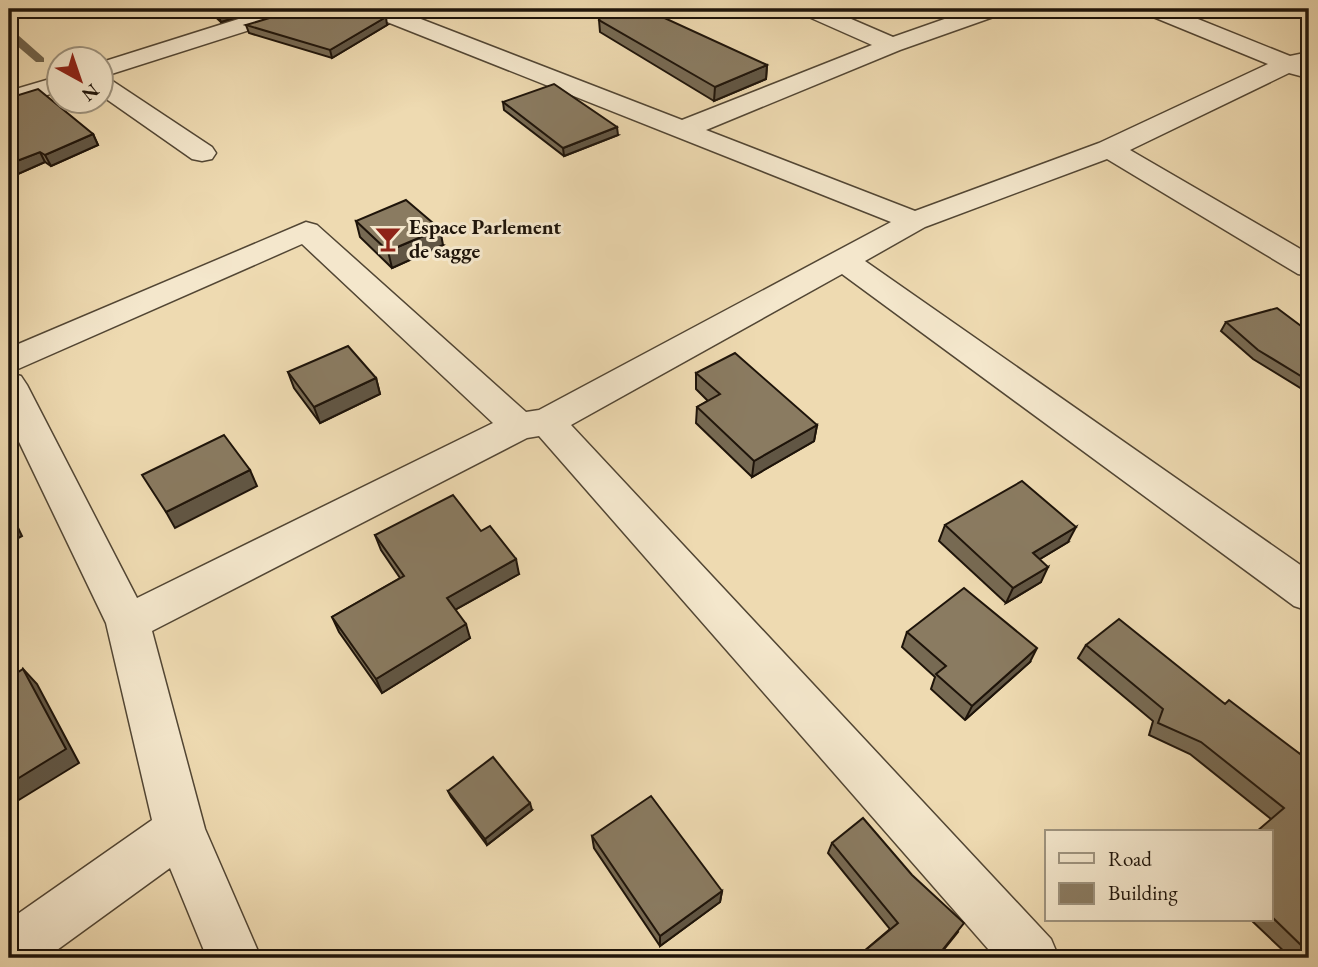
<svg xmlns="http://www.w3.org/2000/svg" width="1318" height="967" viewBox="0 0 1318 967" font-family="'EB Garamond',serif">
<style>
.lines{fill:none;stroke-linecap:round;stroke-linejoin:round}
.stream{fill:#70634c;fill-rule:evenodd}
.minor-casing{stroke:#524634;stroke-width:3}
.minor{fill:#f4e7cc;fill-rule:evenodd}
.wall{fill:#776a53;stroke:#1e140a;stroke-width:2}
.shaded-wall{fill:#615644;stroke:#1e140a;stroke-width:2}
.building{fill:#8a7b61;stroke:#1e140a;stroke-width:2}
.labels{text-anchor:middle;stroke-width:6;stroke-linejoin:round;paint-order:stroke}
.far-poi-label{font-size:21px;font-weight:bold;fill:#1e140a;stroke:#f4e7cc;text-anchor:start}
</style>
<rect width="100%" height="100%" fill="#eedab1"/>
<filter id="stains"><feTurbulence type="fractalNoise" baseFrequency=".00286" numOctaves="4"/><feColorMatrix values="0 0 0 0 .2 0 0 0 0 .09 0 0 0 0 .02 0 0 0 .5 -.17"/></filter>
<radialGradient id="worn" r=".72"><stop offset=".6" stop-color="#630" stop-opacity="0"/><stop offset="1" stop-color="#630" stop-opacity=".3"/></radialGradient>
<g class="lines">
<path class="stream" d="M 9,33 L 18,35 L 44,58 L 44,62 L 36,62 L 9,39 Z"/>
<g class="minor-casing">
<g id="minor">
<path d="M 270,9 L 303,9 L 300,14 L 102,77 L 102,62 Z"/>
<path d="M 364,9 L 395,9 L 682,120 L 872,45 L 802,14 L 799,9 L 828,9 L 893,37 L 973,9 L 1001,9 L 999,15 L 900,50 L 706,130 L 915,211 L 1099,143 L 1268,64 L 1146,14 L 1143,9 L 1173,9 L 1290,56 L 1309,52 L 1309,76 L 1304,77 L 1289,73 L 1130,150 L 1309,254 L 1309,276 L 1298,274 L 1107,159 L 925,227 L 865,261 L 1309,571 L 1309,611 L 1294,606 L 842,274 L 571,425 L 1051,939 L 1059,958 L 996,958 L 539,436 L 527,438 L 152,631 L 205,829 L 261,958 L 207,958 L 170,868 L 46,958 L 9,958 L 9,920 L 152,820 L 106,623 L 9,421 L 9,373 L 21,376 L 27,385 L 137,598 L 493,423 L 302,244 L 9,373 L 9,348 L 306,222 L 317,225 L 526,412 L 539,410 L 891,222 L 367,14 Z"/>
<path d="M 60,76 L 60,91 L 9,107 L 9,91 Z"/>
<path d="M 102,77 L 111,80 L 212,147 L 216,153 L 212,159 L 202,161 L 192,159 L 102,96 Z"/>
</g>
</g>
<use href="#minor" class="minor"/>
</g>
<g class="wall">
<path d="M 207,9 L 262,9 L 221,22 Z"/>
<path d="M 599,20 L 767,65 L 766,79 L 714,101 L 600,32 Z"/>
<path d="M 246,25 L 387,25 L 332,58 L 249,33 Z"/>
<path d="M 9,98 L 93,134 L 98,145 L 51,166 L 45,162 L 9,178 Z"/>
<path d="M 503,102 L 618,135 L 564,156 L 504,110 Z"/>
<path d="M 356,221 L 443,245 L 392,268 L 360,237 Z"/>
<path d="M 1226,322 L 1309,332 L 1309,391 L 1307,392 L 1253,359 L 1221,331 Z"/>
<path d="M 288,372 L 376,378 L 380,394 L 320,423 L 294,388 Z"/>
<path d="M 696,373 L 817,425 L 814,441 L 752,477 L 696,423 L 697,407 L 708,401 L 696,389 Z"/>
<path d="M 945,525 L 1068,542 L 1040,559 L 1041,582 L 1006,603 L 939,541 Z"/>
<path d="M 481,531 L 519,574 L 455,610 L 470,638 L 382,693 L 339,632 L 332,617 L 400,578 L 381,550 L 375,535 Z"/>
<path d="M 907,632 L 1030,662 L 965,720 L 931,689 L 935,677 L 902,647 Z"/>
<path d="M 1086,645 L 1225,704 L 1303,756 L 1309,749 L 1309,943 L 1304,948 L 1290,957 L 1251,920 L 1271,920 L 1271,819 L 1190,754 L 1149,735 L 1153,721 L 1078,658 Z"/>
<path d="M 448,791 L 532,810 L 487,845 L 451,797 Z"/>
<path d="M 592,836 L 722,891 L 720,902 L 660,946 L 594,848 Z"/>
<path d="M 832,843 L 958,932 L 937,958 L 856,958 L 890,929 L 828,853 Z"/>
</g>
<g class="shaded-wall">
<path d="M 236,9 L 262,9 L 221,22 L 218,14 Z"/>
<path d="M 386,17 L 387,25 L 332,58 L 330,50 Z"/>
<path d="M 767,65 L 766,79 L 714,101 L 715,87 Z"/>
<path d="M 617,127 L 618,135 L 564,156 L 563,148 Z"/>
<path d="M 93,134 L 98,145 L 51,166 L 45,155 Z"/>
<path d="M 40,152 L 45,162 L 9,178 L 9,164 Z"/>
<path d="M 440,229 L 443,245 L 392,268 L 388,251 Z"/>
<path d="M 376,378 L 380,394 L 320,423 L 314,407 Z"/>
<path d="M 817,425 L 814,441 L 752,477 L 754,461 Z"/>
<path d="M 250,470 L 257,486 L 175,528 L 166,512 Z"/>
<path d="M 9,509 L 22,536 L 9,543 Z"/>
<path d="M 1076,527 L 1068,542 L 1025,568 L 1033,553 Z"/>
<path d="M 516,559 L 519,574 L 451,612 L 447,598 Z"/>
<path d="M 1048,567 L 1041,582 L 1006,603 L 1013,588 Z"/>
<path d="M 466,624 L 470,638 L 382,693 L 376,679 Z"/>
<path d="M 1037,648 L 1030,662 L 965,720 L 972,706 Z"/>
<path d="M 23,669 L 37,684 L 79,763 L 9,806 L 9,784 Z"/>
<path d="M 530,803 L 532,810 L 487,845 L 485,839 Z"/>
<path d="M 722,891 L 720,902 L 660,946 L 660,936 Z"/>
</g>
<g class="building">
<path d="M 212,9 L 236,9 L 218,14 Z"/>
<path d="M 299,9 L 364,9 L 386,17 L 330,50 L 246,25 Z"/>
<path d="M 605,9 L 645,9 L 767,65 L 715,87 L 599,20 Z"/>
<path d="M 554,84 L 617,127 L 563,148 L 503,102 Z"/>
<path d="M 38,89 L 93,134 L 45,155 L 40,152 L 9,164 L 9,98 Z"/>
<path d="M 406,200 L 440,229 L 388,251 L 356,221 Z"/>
<path d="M 1277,308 L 1309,332 L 1309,381 L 1258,350 L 1226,322 Z"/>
<path d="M 348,346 L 376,378 L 314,407 L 288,372 Z"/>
<path d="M 735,353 L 817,425 L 754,461 L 697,407 L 720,394 L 696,373 Z"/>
<path d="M 224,435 L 250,470 L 166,512 L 142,475 Z"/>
<path d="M 1022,481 L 1076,527 L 1033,553 L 1048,567 L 1013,588 L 945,525 Z"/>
<path d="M 453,495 L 481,531 L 490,526 L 516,559 L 447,598 L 466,624 L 376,679 L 332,617 L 404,576 L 375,535 Z"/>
<path d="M 964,588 L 1037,648 L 972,706 L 936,674 L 946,666 L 907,632 Z"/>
<path d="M 1119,619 L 1225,704 L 1229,700 L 1304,757 L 1309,751 L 1309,943 L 1304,948 L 1271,916 L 1271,832 L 1256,832 L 1284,808 L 1201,742 L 1158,723 L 1163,709 L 1086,645 Z"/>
<path d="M 23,669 L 66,749 L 9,784 L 9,678 Z"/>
<path d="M 493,757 L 530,803 L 485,839 L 448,791 Z"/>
<path d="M 651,796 L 722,891 L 660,936 L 592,836 Z"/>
<path d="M 863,818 L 912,875 L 964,923 L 936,958 L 856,958 L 898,923 L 832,843 Z"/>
</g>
<defs>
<g id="bar-bare" transform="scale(2.1)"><path d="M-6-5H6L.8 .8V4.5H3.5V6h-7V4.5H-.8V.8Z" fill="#8f2418" stroke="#f4e7cc" stroke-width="2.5" paint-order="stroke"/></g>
</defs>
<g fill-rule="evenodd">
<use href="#bar-bare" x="388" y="239"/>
</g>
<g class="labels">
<g class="far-poi-label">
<text x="409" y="234">Espace Parlement<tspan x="409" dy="24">de sagge</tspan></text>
</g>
</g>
<rect width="1318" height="967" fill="none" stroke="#eedab1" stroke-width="35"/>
<rect x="10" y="10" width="1297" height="946" fill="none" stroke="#1e140a" stroke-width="3.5"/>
<rect x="18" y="18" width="1283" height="932" fill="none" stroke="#1e140a" stroke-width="2"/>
<rect x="1045" y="830" width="228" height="91" fill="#f4e7cc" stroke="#9e937e" stroke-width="2"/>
<rect x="1059" y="853" width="35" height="10" fill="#f4e7cc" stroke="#9e937e" stroke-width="2"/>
<text x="1108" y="866" font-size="21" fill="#1e140a">Road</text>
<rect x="1059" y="883" width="35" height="21" fill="#8a7b61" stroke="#9e937e" stroke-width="2"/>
<text x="1108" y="900" font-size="21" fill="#1e140a">Building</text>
<g transform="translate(80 80) rotate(140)"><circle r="33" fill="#f4e7cc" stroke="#9e937e" stroke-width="2"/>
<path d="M0-5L12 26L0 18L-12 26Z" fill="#8f2418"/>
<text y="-10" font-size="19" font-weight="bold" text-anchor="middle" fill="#1e140a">N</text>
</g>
<rect width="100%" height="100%" filter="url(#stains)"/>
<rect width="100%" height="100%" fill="url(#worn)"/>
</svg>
